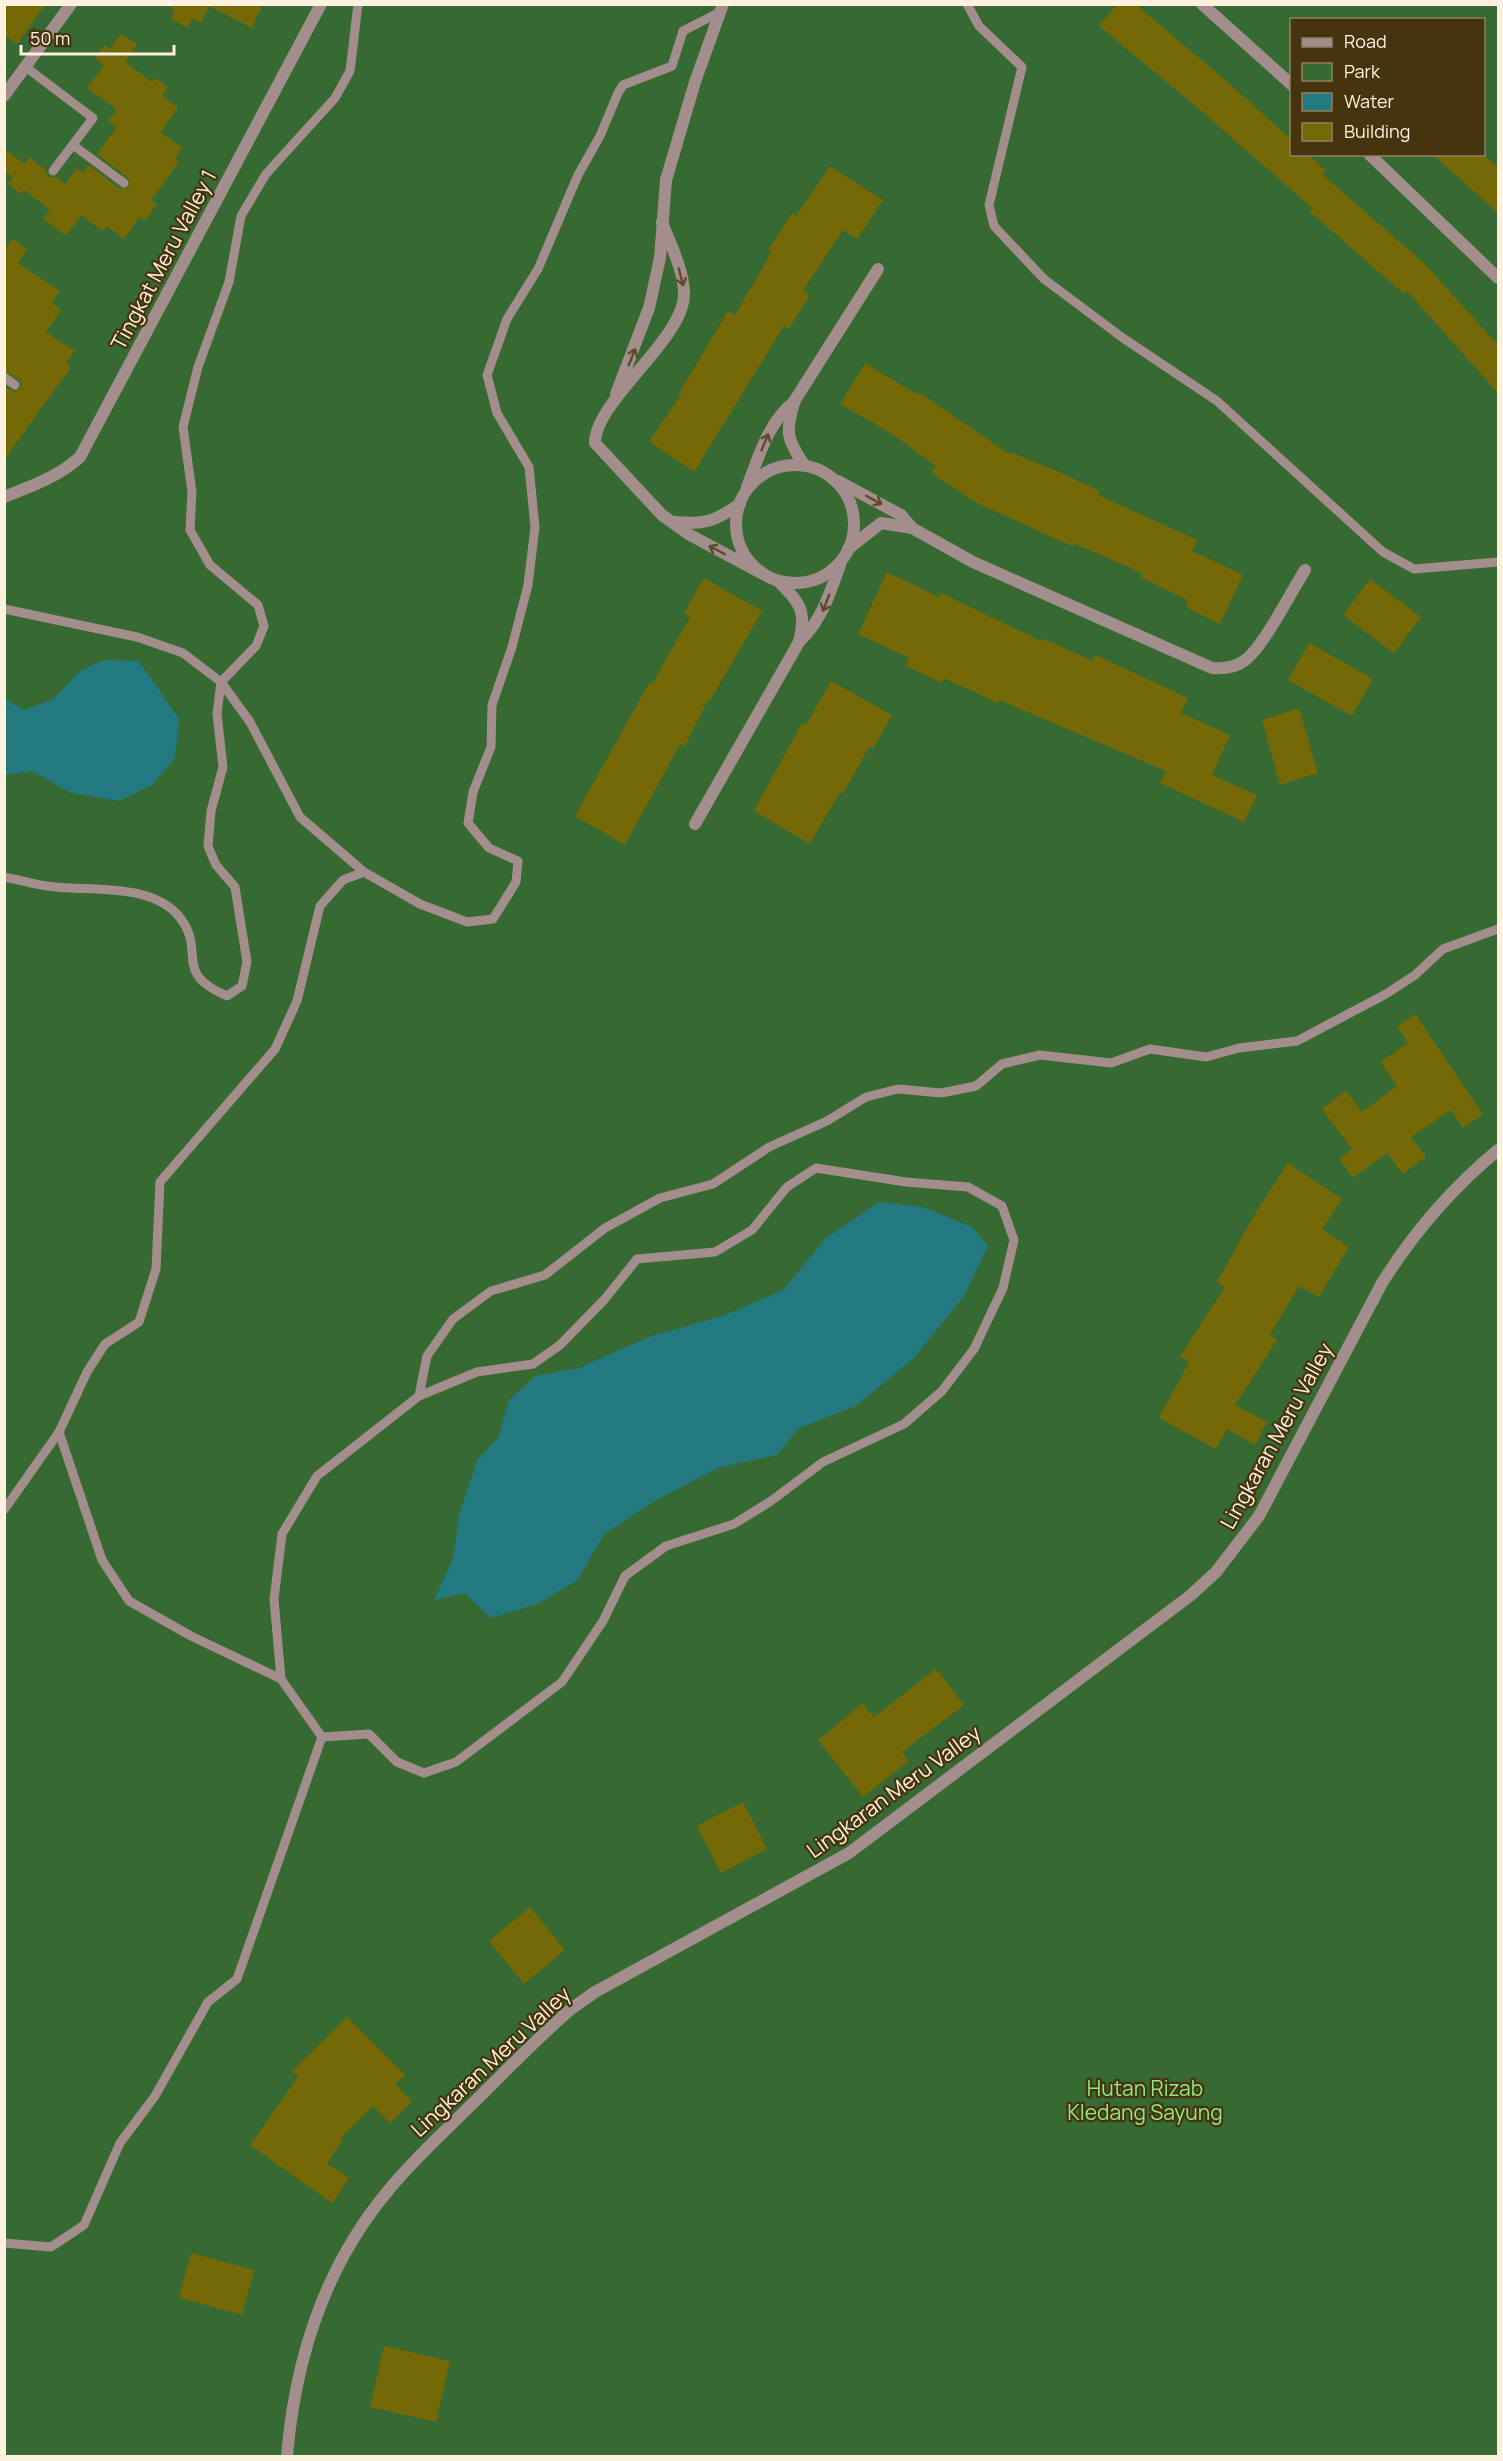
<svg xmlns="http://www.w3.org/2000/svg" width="1503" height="2461" viewBox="0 0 1503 2461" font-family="Manrope,sans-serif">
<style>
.green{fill:#376932;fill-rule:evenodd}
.water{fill:#22797f}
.building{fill:#746906}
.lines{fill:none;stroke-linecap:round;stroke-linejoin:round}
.lane{stroke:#a38e8d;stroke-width:9}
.street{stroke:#a38e8d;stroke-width:12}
.oneway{stroke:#5d4a2e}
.labels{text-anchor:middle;stroke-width:4.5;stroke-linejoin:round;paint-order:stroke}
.street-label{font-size:21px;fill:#fef2df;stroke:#46340f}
.park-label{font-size:21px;fill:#8eea84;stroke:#46340f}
</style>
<rect width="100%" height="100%" fill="#513e1b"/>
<path class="green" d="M 5,5 L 1498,5 L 1498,2456 L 5,2456 ZM 1292,20 L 1484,20 L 1484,154 L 1292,154 Z"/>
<g class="water">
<path d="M 104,660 L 139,661 L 179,719 L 175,758 L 153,784 L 119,801 L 71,793 L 32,771 L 5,775 L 5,699 L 24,710 L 53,699 L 80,671 Z"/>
<path d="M 879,1202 L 923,1207 L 972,1227 L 988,1246 L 964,1296 L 913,1359 L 856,1406 L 799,1428 L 777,1455 L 718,1468 L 655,1501 L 604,1534 L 578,1580 L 537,1604 L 491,1618 L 465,1593 L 434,1600 L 453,1559 L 459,1514 L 478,1459 L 498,1438 L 509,1400 L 535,1376 L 579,1368 L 648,1337 L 723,1316 L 783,1290 L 825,1239 Z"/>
</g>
<g class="building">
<path d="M 4,4 L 46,4 L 17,44 L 4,35 Z"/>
<path d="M 165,4 L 263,4 L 252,28 L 209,6 L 201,23 L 192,18 L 188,28 L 171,19 L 175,10 Z"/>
<path d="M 1117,4 L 1135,4 L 1223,78 L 1292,140 L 1292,154 L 1308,154 L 1326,171 L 1323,175 L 1426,265 L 1498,345 L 1498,393 L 1406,290 L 1403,293 L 1309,211 L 1312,208 L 1198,108 L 1099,26 Z"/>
<path d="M 121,34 L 137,45 L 125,62 L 152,82 L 155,78 L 168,87 L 162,96 L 178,108 L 161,132 L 182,148 L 175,159 L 179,162 L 151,200 L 157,204 L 145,221 L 140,217 L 124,239 L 107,226 L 103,231 L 81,215 L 66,236 L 43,219 L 50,210 L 24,190 L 21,194 L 8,184 L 13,177 L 4,171 L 4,149 L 25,164 L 29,157 L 46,170 L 49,177 L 56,177 L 65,184 L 77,168 L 83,173 L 89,165 L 120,189 L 129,187 L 128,178 L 97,154 L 117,127 L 108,121 L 117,110 L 87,88 L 104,65 L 95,58 L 105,45 L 110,49 Z"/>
<path d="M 1432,154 L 1483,154 L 1498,168 L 1498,213 Z"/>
<path d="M 830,166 L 883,200 L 857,239 L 843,230 L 803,291 L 810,295 L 789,329 L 784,326 L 694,472 L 649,441 L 681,395 L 679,393 L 728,311 L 735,315 L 772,252 L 768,250 L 792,213 L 796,216 Z"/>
<path d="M 13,239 L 27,249 L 18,263 L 60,291 L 52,303 L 61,310 L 46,332 L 75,351 L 66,363 L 71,367 L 4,460 L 4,386 L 15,392 L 22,385 L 19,380 L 4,370 L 4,251 Z"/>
<path d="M 865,363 L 918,395 L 919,392 L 1009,454 L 1010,452 L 1064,474 L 1100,491 L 1098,495 L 1197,540 L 1192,551 L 1243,575 L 1220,624 L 1186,607 L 1189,601 L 1140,577 L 1142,573 L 1075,544 L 1074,547 L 977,503 L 931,473 L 936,466 L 892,434 L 840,404 Z"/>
<path d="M 887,572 L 939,597 L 941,593 L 1041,641 L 1042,638 L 1093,661 L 1095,655 L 1188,698 L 1181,713 L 1230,735 L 1212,775 L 1257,795 L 1244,822 L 1160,783 L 1166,771 L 999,700 L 998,703 L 944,678 L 942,683 L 906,666 L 909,658 L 858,634 Z"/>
<path d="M 704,578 L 762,611 L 711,699 L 709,698 L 685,746 L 680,744 L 625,845 L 575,816 L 649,683 L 652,684 L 690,617 L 684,613 Z"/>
<path d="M 1370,579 L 1421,617 L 1394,653 L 1343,615 Z"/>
<path d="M 1309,643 L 1373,679 L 1352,716 L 1288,680 Z"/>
<path d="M 831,681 L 892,715 L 873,749 L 869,747 L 843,794 L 840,792 L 810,844 L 754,811 L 802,723 L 806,725 Z"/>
<path d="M 1299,708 L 1318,773 L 1280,785 L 1262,720 Z"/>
<path d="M 1415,1014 L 1483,1114 L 1463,1128 L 1451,1110 L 1411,1137 L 1426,1157 L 1403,1174 L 1387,1153 L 1353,1178 L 1339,1159 L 1352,1149 L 1322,1109 L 1346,1091 L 1362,1112 L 1397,1086 L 1381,1062 L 1408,1043 L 1397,1027 Z"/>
<path d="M 1288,1163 L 1342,1199 L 1322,1229 L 1349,1247 L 1319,1297 L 1299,1286 L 1270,1335 L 1277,1340 L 1235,1405 L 1267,1422 L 1255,1445 L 1227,1429 L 1216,1449 L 1159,1418 L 1189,1362 L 1180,1356 L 1225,1287 L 1217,1282 L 1256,1212 Z"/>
<path d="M 936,1669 L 964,1705 L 902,1752 L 909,1761 L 863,1797 L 818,1740 L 863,1703 L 874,1717 Z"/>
<path d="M 743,1802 L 767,1849 L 721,1873 L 697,1826 Z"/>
<path d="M 530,1907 L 565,1950 L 524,1984 L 489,1941 Z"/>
<path d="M 347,2017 L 405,2075 L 395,2084 L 412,2101 L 390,2123 L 373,2106 L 341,2138 L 343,2140 L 327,2163 L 349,2178 L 332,2203 L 250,2145 L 298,2077 L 292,2071 Z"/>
<path d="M 191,2253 L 254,2270 L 242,2315 L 179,2298 Z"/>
<path d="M 384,2346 L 450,2361 L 436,2422 L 370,2407 Z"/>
</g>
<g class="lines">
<g class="lane">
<path d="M 967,4 L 979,26 L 1022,67 L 989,205 L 994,226 L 1044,279 L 1123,338 L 1217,401 L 1383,552 L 1414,569 L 1498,562"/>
<path d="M 27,68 L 93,118 L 53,171"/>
<path d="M 73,145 L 124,183"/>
<path d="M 4,377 L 15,385"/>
<path d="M 4,609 L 137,637 L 183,653 L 221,682 L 250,722 L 300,817 L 364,872 L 420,904 L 467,922 L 493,919 L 516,882 L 518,861 L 489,848 L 468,823 L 473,792 L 491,747 L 492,705 L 512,647 L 528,585 L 535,527 L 529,467 L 497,413 L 487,375 L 507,319 L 538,269 L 578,175 L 600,136 L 618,93 L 623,85 L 672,66 L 683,31 L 720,12"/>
<path d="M 4,877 C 21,880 38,886 55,887 C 93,891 155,883 181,919 C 206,953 172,972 227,996 L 242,986 L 247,962 L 235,887 L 216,865 L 208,846 L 211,811 L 223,767 L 217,714 L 221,682 L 256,646 L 264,626 L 258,605 L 210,565 L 190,530 L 192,492 L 183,427 L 198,367 L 229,282 L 241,216 L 266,174 L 335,98 L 350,71 L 358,4"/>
<path d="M 419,1396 L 427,1356 L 453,1319 L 491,1291 L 545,1275 L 605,1228 L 660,1198 L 713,1184 L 769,1147 L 827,1121 L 866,1097 L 898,1089 L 941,1093 L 976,1086 L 1002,1064 L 1040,1055 L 1111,1063 L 1150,1049 L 1206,1057 L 1239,1048 L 1297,1041 L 1386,994 L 1415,975 L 1443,949 L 1498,929"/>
<path d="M 4,1510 L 59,1432 L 87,1372 L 105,1344 L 139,1322 L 156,1269 L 160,1182 L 275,1049 L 297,1001 L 320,906 L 343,880 L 364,872"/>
<path d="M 281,1679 L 274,1599 L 282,1534 L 317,1476 L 419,1396 L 477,1372 L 533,1364 L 560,1345 L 604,1300 L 637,1259 L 715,1252 L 752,1230 L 787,1187 L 816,1168 L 906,1182 L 968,1187 L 1002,1206 L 1014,1240 L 1003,1288 L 974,1349 L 942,1391 L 904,1424 L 823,1462 L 771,1501 L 734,1524 L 666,1546 L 625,1576 L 603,1621 L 562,1682 L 456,1762 L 424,1773 L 397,1762 L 369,1734 L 322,1737"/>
<path d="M 4,2243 L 51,2247 L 84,2225 L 120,2143 L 155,2096 L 208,2002 L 237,1979 L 322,1737 L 281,1679 L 191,1636 L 129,1601 L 102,1560 L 59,1432"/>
</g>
<g class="street">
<path d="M 1202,4 L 1292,85"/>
<path d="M 4,96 L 71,4"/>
<path d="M 1369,154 L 1498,278"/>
<path d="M 662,222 C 670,244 683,268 684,292 C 687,337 595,400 595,443 L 662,515 L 690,535 L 763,574"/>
<path d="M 616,394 L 649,308 L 660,258 L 666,180 L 695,82 L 723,4"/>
<circle cx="795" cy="524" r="59"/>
<path d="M 805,466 C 786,439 785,431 795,400 L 878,269"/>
<path d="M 838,481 L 901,515 L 912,528"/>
<path d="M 747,487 C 759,456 768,422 795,401"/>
<path d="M 4,497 C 32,486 58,477 80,457 L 321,4"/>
<path d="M 675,522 C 705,525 715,521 740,504"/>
<path d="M 848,549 L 881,523 L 912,528 L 973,562 L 1212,668 C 1223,669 1234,668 1244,661 C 1263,648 1291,592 1305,570"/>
<path d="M 800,641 C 822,620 830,593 840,565"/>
<path d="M 695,824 L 799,642 C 807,610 800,603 778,581"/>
<path d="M 287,2456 C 295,2360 324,2268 387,2192 C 412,2161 441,2135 469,2107 C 503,2074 535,2040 571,2009 L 595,1992 L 849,1853 L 1191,1595 L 1216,1572 L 1259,1516 L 1382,1283 C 1414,1232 1452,1188 1498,1150"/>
</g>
</g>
<defs><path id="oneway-shaft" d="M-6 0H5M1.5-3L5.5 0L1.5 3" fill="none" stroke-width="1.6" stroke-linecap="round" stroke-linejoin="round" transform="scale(1.5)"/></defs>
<g class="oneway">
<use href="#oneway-shaft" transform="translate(681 277) rotate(75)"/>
<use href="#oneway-shaft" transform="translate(632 357) rotate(-68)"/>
<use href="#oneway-shaft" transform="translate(765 442) rotate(-67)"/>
<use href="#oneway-shaft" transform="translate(874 500) rotate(28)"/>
<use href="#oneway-shaft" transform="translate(717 550) rotate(-152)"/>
<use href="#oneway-shaft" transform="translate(826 603) rotate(111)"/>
</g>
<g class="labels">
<g class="street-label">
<text transform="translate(164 260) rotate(-62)" y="7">Tingkat Meru Valley 1</text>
<text transform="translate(1277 1436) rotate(-61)" y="7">Lingkaran Meru Valley</text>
<text transform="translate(894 1792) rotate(-36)" y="7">Lingkaran Meru Valley</text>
<text transform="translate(491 2062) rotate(-43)" y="7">Lingkaran Meru Valley</text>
</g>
<g class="park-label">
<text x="1145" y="2096">Hutan Rizab<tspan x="1145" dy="24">Kledang Sayung</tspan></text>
</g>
</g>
<rect width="1503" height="2461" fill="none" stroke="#fef2df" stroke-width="12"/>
<rect x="1290" y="18" width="195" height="138" fill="#46340f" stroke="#908062" stroke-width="1.5"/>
<rect x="1302" y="38" width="30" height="9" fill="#a38e8d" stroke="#908062" stroke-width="1.5"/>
<text x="1344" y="48" font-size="18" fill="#fef2df">Road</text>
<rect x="1302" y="63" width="30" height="18" fill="#376932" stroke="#908062" stroke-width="1.5"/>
<text x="1344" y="78" font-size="18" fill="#fef2df">Park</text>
<rect x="1302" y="93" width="30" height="18" fill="#22797f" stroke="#908062" stroke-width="1.5"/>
<text x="1344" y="108" font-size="18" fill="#fef2df">Water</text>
<rect x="1302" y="123" width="30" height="18" fill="#746906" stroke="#908062" stroke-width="1.5"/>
<text x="1344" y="138" font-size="18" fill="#fef2df">Building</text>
<path d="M21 45v9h153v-9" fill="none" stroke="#fef2df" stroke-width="3"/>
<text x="30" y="45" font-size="18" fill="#fef2df" stroke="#46340f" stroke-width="4.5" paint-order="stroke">50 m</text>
</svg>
